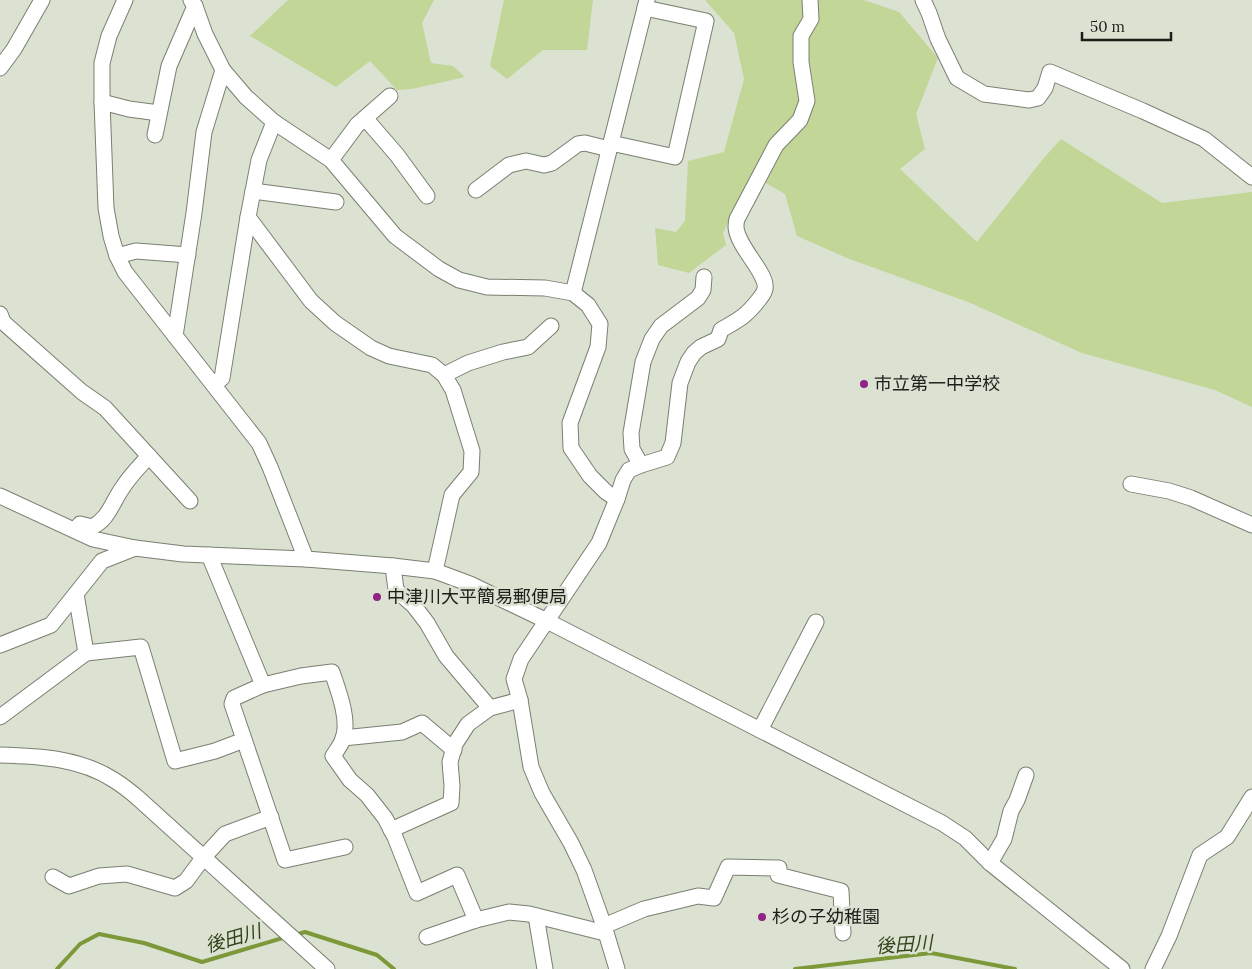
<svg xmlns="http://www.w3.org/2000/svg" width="1252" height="969" viewBox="0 0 1252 969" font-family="Lora,'Noto Sans JP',serif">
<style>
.green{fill:#c1d697}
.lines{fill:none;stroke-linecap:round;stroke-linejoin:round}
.stream{stroke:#7c9839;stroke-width:4}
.minor-casing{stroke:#7a7f71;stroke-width:17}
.minor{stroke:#fff;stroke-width:15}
.poi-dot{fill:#922485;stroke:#dce2d2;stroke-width:2}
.labels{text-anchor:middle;stroke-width:5;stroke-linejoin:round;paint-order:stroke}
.poi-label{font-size:18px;fill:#1c1e19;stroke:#dce2d2;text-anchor:start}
.water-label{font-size:19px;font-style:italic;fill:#35411a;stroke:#dce2d2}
</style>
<rect width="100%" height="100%" fill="#dce2d2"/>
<g class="green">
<path d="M 288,0 L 434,0 L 422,23 L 431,63 L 453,66 L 465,77 L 412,89 L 397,90 L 370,61 L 336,87 L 250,36 Z"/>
<path d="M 504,0 L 593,0 L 587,50 L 543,50 L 507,79 L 490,66 Z"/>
<path d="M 705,0 L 864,0 L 899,12 L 938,58 L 916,114 L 925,149 L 900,169 L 977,242 L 1043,159 L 1061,139 L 1162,203 L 1252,192 L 1252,407 L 1215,390 L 1082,353 L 968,302 L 847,258 L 797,236 L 785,194 L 752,175 L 723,233 L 726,245 L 689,273 L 658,265 L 655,228 L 676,232 L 685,221 L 688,161 L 724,152 L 744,79 L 734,33 Z"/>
</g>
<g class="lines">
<g class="stream">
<path d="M 295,935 L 305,932 L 377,955 L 394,969"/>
<path d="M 57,969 L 80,944 L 99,934 L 144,943 L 202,962 L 286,937"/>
<path d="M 795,969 L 931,953 L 1015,969"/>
</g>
<g class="minor-casing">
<g id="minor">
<path d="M 125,0 L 109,36 L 102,63 L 102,102 L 106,208 L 111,236 L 117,256 L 125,272 L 259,443 L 270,467 L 306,559"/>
<path d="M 191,0 L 195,6 L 205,34 L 223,70 L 246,97 L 274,122 L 331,160 L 395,236 L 439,269 L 459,280 L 487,287 L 545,288 L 573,293 L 588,305 L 600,324 L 598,347 L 570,423 L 571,448 L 590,476 L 606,492 L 617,499"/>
<path d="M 923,0 L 929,13 L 938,39 L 957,78 L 984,94 L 1029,100 L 1038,98 L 1045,88 L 1050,72 L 1143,111 L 1204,139 L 1252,177"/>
<path d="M 0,68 L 14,49 L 42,0"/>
<path d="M 102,102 L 129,109 L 159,113"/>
<path d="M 365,118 L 397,155 L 427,196"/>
<path d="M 155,135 L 169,66 L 195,6"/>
<path d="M 611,143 L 675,157 L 706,21 L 645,8"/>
<path d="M 331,160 L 357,125 L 390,96"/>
<path d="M 476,190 L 509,165 L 526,161 L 544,165 L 552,163 L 578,144 L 585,143 L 609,149"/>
<path d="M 253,191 L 336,202"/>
<path d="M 248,217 L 311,301 L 335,323 L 371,348 L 389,356 L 432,365 L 444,375 L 453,390 L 472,451 L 471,472 L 452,495 L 435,571"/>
<path d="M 117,256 L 136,251 L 188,255"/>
<path d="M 573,293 L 647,0"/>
<path d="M 0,314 L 3,322 L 82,392 L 105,408 L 190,501"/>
<path d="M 175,336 L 194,213 L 204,132 L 223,70"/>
<path d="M 444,375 L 468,363 L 503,352 L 528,347 L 551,326"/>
<path d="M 214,385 L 222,378 L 248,217 L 259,160 L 274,122"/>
<path d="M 641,465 L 632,449 L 631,433 L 643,362 L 652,339 L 661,326 L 698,298 L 703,290 L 704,277"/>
<path d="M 1131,484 L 1169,491 L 1191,498 L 1252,525"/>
<path d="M 0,496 L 93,539 L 135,548 L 183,554 L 306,559 L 393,566 L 435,571 L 470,584 L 547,621 L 942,823 L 965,838 L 990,863 L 1122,969"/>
<path d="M 76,529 L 80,524 L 92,527 C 109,519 112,502 123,487 C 130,476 140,466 149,456"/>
<path d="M 209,555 L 263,685 L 234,698 L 232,704 L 285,860 L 345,847"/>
<path d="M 393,566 L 396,590 L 414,606 L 427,623 L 446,656 L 490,708"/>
<path d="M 76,594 L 86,653 L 141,647 L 175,761 L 215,751 L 244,740"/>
<path d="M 0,645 L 51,625 L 102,561 L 135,548"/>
<path d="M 263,685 L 301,676 L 332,672 C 338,690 350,720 343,739 C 341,745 336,751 333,756 L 350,780 L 367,795 L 385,818 L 395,837 L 417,893 L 457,875 L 476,920"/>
<path d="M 0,717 L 86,653"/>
<path d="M 760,730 L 816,622"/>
<path d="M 343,738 L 402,732 L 422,723 L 454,750"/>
<path d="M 0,755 C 39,756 80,758 114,780 C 122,785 131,792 139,799 L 327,969"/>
<path d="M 391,830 L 451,803 L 452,786 L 450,762 L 455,744 L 468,724 L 490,708 L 520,700"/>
<path d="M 990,863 L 1004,839 L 1011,811 L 1017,800 L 1026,775"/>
<path d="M 53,877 L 69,886 L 99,876 L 127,874 L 175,888 L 186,881 L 203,858 L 225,834 L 271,817"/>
<path d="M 536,916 L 545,969"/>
<path d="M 604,926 L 644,909 L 698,896 L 714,898 L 728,867 L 779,868 L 778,875 L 841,891 L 843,933"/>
<path d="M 427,937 L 476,920 L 509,912 L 529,914 L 605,933"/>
<path d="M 617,969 L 604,926 L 584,870 L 571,843 L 542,793 L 531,767 L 520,700 L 514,679 L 521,659 L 599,543 L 617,499 L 623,480 L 629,470 L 641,465 L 667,457 L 673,443 L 680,383 L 688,362 L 694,353 L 701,347 L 718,339 L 721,330 C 738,320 745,317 757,302 C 760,298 764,294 765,289 C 768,273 737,247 736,227 C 736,224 736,222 737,219 L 776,145 L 800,120 L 807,101 L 801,62 L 801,36 L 811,19 L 810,0"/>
<path d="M 1153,969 L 1169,936 L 1200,855 L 1227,837 L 1252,797"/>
</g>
</g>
<use href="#minor" class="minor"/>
</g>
<g class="poi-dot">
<circle cx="864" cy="384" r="5"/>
<circle cx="377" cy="597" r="5"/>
<circle cx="762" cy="917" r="5"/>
</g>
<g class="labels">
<g class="poi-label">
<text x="874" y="390">市立第一中学校</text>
<text x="387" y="603">中津川大平簡易郵便局</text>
<text x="772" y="923">杉の子幼稚園</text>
</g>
<g class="water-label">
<text transform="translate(233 938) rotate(-16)" y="7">後田川</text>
<text transform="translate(904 944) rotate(-4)" y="7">後田川</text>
</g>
</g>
<path d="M1082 32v8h89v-8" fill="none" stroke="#1c1e19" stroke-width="2.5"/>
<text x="1090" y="32" font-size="15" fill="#1c1e19" stroke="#dce2d2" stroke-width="4" paint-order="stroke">50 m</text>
</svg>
